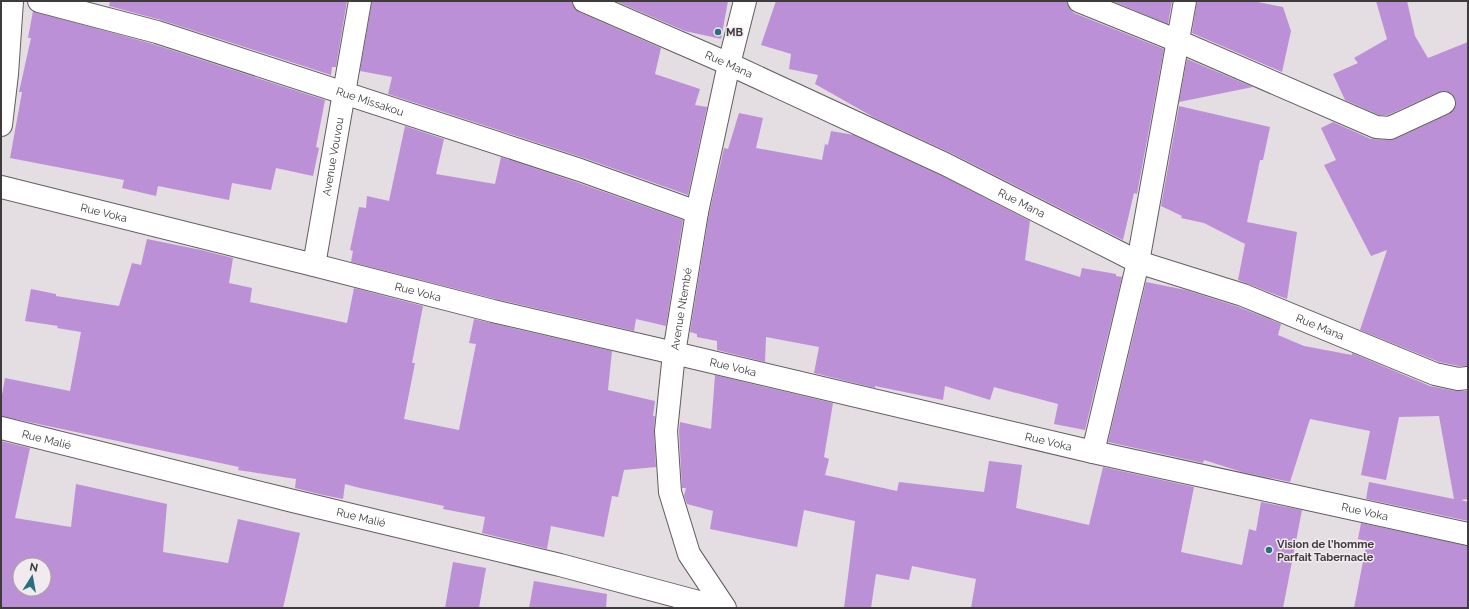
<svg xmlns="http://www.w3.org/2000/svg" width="1469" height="609" viewBox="0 0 1469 609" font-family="Raleway,sans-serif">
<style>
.building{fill:#bc90d6;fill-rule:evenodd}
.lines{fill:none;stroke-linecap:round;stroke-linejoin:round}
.minor-casing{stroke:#625c60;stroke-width:24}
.minor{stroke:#fff;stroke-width:22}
.poi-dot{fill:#296f7e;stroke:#f1eaef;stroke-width:1.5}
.labels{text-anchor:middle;stroke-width:3;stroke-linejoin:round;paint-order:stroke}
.poi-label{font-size:11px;font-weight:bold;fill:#3d3b3c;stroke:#f1eaef;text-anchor:start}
.street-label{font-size:11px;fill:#3d3b3c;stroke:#f1eaef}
</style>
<rect width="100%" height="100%" fill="#e4dde2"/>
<g class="building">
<path d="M 110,1 L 347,1 L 336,67 L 332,67 L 331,75 L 161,20 L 109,6 Z"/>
<path d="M 372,1 L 572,1 L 574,8 L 579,12 L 661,48 L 655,74 L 700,89 L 695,105 L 707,107 L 688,195 L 584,158 L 388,94 L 392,77 L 360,71 Z"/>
<path d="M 615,1 L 728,1 L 721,39 L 685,31 Z"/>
<path d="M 776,1 L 1067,1 L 1069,8 L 1074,13 L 1164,49 L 1137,194 L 1134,193 L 1123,240 L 951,153 L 875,118 L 815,84 L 818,75 L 789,69 L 791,54 L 761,45 Z"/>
<path d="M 1112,1 L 1172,1 L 1168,24 Z"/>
<path d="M 1197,1 L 1253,1 L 1283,7 L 1291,31 L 1282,72 L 1192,33 Z"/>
<path d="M 1376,1 L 1407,1 L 1415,36 L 1428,58 L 1468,42 L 1468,366 L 1459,366 L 1439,362 L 1360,330 L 1387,250 L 1371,256 L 1324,165 L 1336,160 L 1321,128 L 1333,122 L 1371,139 L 1389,140 L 1395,139 L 1449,114 L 1454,110 L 1456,104 L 1455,98 L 1451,93 L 1445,91 L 1439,92 L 1388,115 L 1379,115 L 1345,100 L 1333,74 L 1358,63 L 1354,58 L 1387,39 Z"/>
<path d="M 33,11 L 153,44 L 325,100 L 316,147 L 319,148 L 313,176 L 276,168 L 271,190 L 232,183 L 229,200 L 158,186 L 156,196 L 122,188 L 124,180 L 10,158 L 22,92 L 19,92 L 31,38 L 28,38 Z"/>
<path d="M 1187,59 L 1253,87 L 1179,102 Z"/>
<path d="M 1179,106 L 1270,127 L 1263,160 L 1260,160 L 1247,222 L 1297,232 L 1287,299 L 1238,280 L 1245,244 L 1204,223 L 1181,218 L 1182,216 L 1161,206 Z"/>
<path d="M 739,113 L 763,118 L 756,148 L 822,160 L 825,144 L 828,145 L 831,131 L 854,135 L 940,175 L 1030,221 L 1025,260 L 1080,277 L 1082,268 L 1116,274 L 1116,276 L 1122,277 L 1085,430 L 1054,424 L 1058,404 L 994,387 L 990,400 L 945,386 L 943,400 L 875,386 L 875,388 L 814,373 L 819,347 L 766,337 L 765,362 L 717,350 L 717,341 L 697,337 L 697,334 L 690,332 L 709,214 L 724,148 L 728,149 Z"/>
<path d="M 405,126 L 444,139 L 436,174 L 495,184 L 501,157 L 576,182 L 683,220 L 666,326 L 636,319 L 634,331 L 496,299 L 351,262 L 353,251 L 350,250 L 359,207 L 366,208 L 367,196 L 389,201 Z"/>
<path d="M 147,239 L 201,250 L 233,258 L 229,283 L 252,288 L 250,302 L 347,323 L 354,288 L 423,306 L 412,363 L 415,363 L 404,419 L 459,430 L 476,344 L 469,343 L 474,319 L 612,351 L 608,390 L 655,401 L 653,416 L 655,416 L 654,432 L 656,467 L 624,470 L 618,497 L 612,496 L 604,537 L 551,526 L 547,549 L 482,533 L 485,517 L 443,509 L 444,506 L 360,488 L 345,484 L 343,499 L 323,495 L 295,488 L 296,479 L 238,470 L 239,467 L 1,416 L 1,401 L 5,378 L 70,391 L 81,332 L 57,328 L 58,326 L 25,321 L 31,289 L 56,294 L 56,296 L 119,306 L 132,263 L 141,265 Z"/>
<path d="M 1146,282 L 1186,290 L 1239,307 L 1281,324 L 1278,335 L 1304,346 L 1352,355 L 1352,353 L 1430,386 L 1456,391 L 1468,391 L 1468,499 L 1461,500 L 1468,502 L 1468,521 L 1366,499 L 1369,482 L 1454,499 L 1439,416 L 1399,417 L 1386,480 L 1361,475 L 1370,431 L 1310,419 L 1290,482 L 1242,472 L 1204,460 L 1203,463 L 1108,442 Z"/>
<path d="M 715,375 L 833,403 L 824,457 L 829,459 L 825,475 L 897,491 L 899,482 L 984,492 L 989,461 L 1022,465 L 1016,508 L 1089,525 L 1103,467 L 1194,487 L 1181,552 L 1242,565 L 1249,529 L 1256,531 L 1261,502 L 1302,510 L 1283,608 L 971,608 L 976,579 L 912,566 L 909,580 L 876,574 L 871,608 L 844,608 L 855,521 L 804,510 L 797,547 L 710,529 L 713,511 L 687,504 L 684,496 L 686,488 L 682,488 L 679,431 L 680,422 L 711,429 Z"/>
<path d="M 1,441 L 30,448 L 15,518 L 71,527 L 76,484 L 167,504 L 163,552 L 228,563 L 238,519 L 300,533 L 283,608 L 1,608 ZM 20,565 L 44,565 L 44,589 L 20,589 Z"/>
<path d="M 1361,523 L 1468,546 L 1468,608 L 1354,608 L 1367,541 L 1358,539 Z"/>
<path d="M 453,562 L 486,568 L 479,608 L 445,608 Z"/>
<path d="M 534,581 L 607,594 L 606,608 L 529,608 Z"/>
</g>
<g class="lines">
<g class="minor-casing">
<g id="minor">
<path id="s1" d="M 39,1 L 157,32 L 580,170 L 697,212"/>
<path id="s2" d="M 584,1 L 729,64 L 945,164 L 1138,262 L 1243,295 L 1435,374 L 1458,379 L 1468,378"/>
<path d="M 1079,1 L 1178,41 L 1376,127 L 1390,128 L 1444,103"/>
<path d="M 1,125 L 7,74 L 12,1"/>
<path id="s3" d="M 1,187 L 314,265 L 493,311 L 674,353 L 1093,452 L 1468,534"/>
<path id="s4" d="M 314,265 L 360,1"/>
<path id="s5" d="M 1,428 L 293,501 L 560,565 L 721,608"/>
<path d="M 1093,452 L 1138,262 L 1185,1"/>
<path id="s6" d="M 725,608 L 689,554 L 670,492 L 666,431 L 674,353 L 697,212 L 729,64 L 745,1"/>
</g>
</g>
<use href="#minor" class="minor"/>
</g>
<g class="poi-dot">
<circle cx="718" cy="32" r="4"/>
<circle cx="1269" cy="550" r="4"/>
</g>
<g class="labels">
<g class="poi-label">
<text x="726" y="36">MB</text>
<text x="1277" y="548">Vision de l'homme<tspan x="1277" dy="13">Parfait Tabernacle</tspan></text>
</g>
<g class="street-label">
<text dy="4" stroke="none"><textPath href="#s2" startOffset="158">Rue Mana</textPath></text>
<text dy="4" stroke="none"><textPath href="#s1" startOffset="346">Rue Missakou</textPath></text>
<text dy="4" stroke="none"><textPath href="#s4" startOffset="110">Avenue Vouvou</textPath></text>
<text dy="4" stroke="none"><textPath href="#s2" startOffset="482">Rue Mana</textPath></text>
<text dy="4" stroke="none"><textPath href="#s3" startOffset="106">Rue Voka</textPath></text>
<text dy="4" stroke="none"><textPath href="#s3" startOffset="430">Rue Voka</textPath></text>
<text dy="4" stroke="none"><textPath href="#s6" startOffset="314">Avenue Ntembé</textPath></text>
<text dy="4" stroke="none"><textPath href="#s2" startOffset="806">Rue Mana</textPath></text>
<text dy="4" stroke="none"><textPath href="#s3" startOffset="754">Rue Voka</textPath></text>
<text dy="4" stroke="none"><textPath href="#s5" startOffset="47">Rue Malié</textPath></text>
<text dy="4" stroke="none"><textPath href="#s3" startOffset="1078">Rue Voka</textPath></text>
<text dy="4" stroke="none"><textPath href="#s3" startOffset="1402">Rue Voka</textPath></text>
<text dy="4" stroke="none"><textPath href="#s5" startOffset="371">Rue Malié</textPath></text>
</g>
</g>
<rect width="1469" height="609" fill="none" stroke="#3d3b3c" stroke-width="4"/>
<g transform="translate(32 577) rotate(11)"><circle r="19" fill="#f1eaef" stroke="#a9a4a7"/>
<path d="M0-3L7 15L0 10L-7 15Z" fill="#296f7e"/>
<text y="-6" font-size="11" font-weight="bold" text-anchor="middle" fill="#3d3b3c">N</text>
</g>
</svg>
